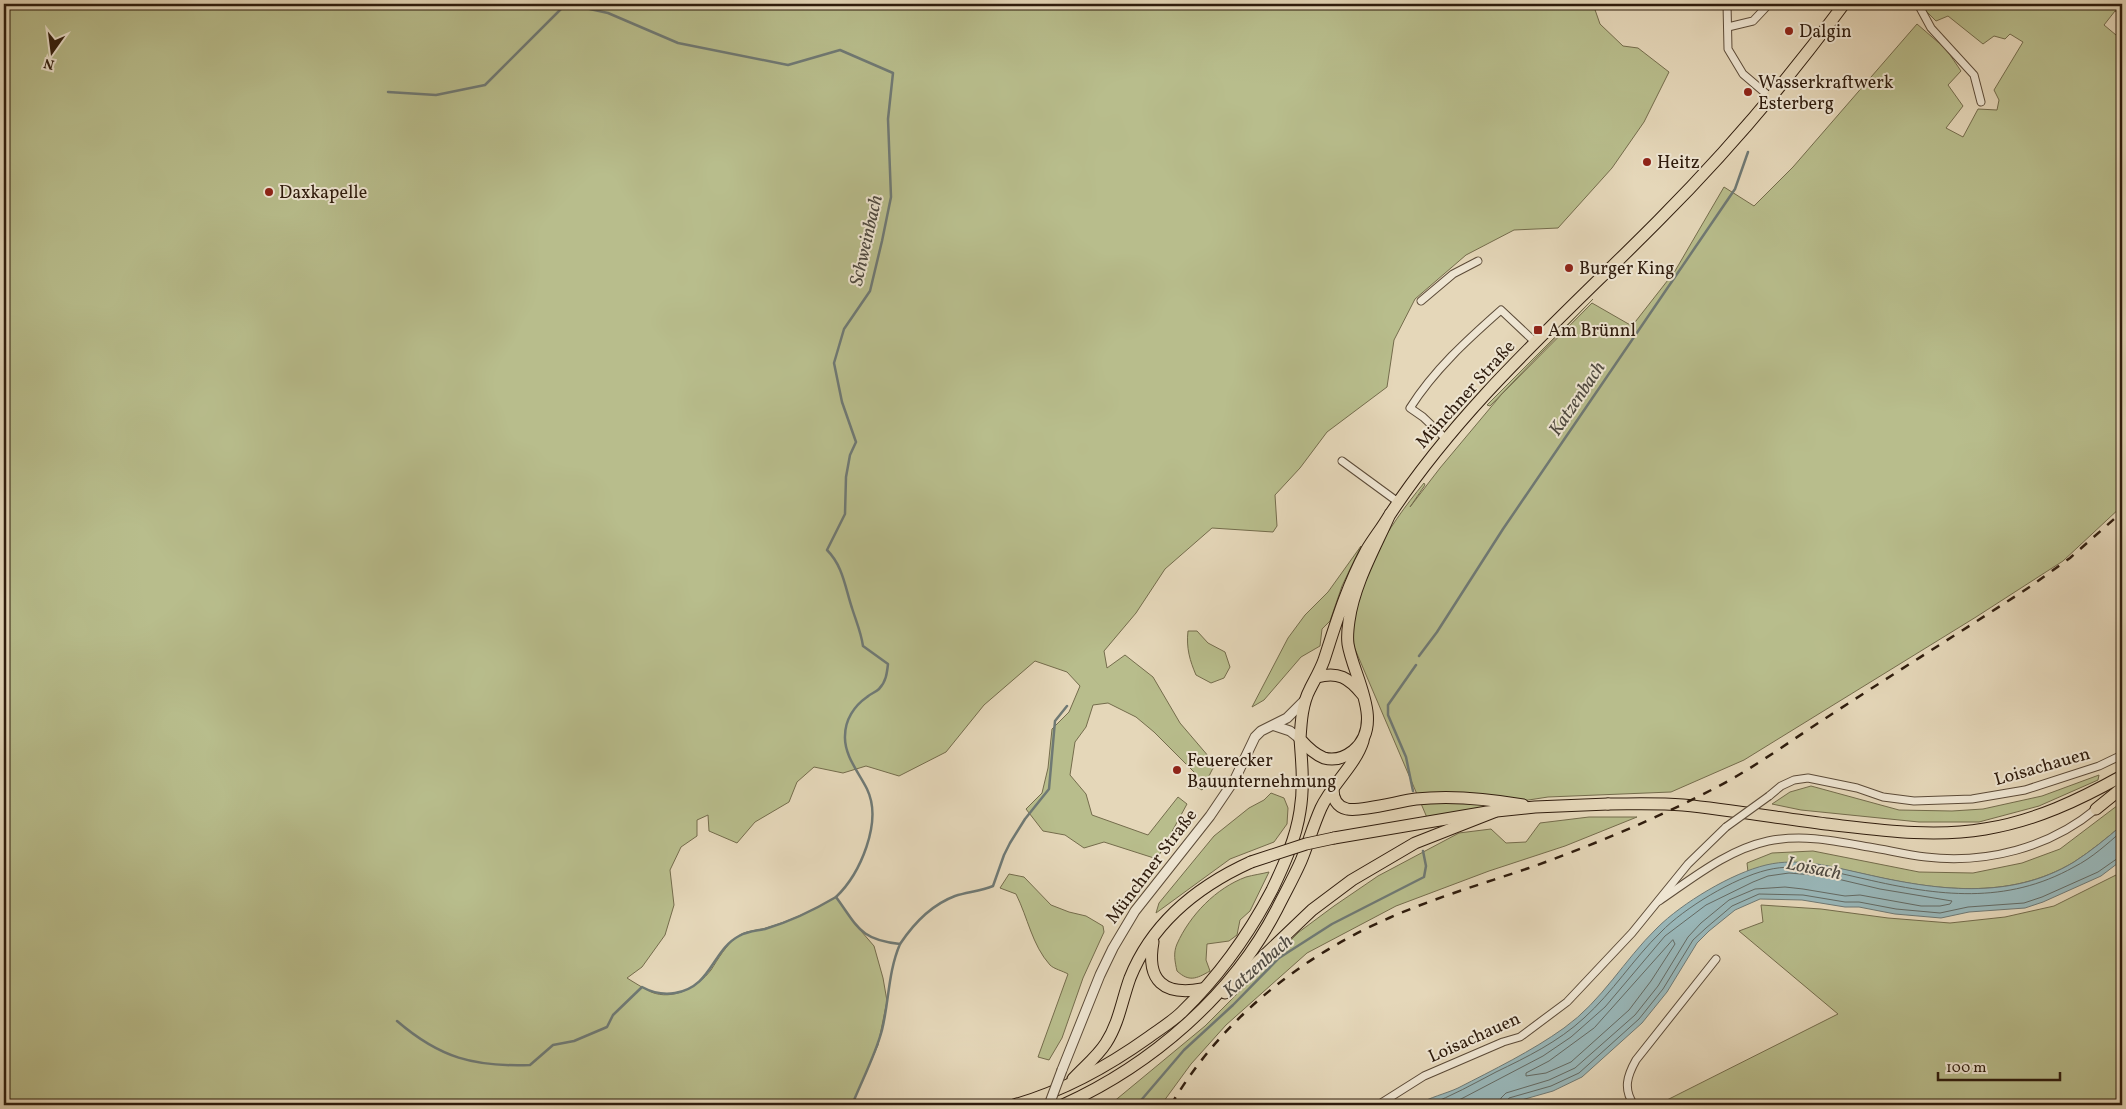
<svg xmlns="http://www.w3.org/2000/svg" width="2126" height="1109" viewBox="0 0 2126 1109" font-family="Vollkorn,serif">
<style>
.green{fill:#b8bd8c;stroke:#746c4c}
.water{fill:#99b7b9;stroke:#6f7974}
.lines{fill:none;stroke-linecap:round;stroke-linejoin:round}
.shore{stroke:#646a63;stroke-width:1}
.stream{stroke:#6f7974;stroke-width:2.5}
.minor-casing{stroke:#5c4b38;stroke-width:9}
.tertiary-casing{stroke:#5c4b38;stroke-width:11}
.primary-casing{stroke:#2f1c0d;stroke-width:13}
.trunk-casing{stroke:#2f1c0d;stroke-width:13}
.minor{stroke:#eee5d2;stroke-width:7}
.tertiary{stroke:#eee5d2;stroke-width:9}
.primary{stroke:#e5d7b9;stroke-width:11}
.trunk{stroke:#e5d7b9;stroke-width:11}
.rail{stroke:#2f1c0d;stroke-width:2.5;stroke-dasharray:9 9;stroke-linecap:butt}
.minor-bridge-casing{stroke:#5c4b38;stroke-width:9;stroke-linecap:butt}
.tertiary-bridge-casing{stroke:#5c4b38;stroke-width:11;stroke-linecap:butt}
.trunk-bridge-casing{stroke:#2f1c0d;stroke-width:13;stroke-linecap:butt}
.minor-bridge{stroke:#eee5d2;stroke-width:7}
.tertiary-bridge{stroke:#eee5d2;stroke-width:9}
.trunk-bridge{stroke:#e5d7b9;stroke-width:11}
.poi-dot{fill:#8f2418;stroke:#eee5d2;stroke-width:2}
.labels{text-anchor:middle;stroke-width:4;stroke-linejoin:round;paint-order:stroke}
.poi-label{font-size:18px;fill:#2f1c0d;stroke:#eee5d2;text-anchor:start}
.street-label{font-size:18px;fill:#2f1c0d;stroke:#eee5d2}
.water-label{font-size:19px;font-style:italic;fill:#4f4a41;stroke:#eee5d2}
</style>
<rect width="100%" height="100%" fill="#e5d7b9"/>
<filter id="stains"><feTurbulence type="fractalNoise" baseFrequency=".004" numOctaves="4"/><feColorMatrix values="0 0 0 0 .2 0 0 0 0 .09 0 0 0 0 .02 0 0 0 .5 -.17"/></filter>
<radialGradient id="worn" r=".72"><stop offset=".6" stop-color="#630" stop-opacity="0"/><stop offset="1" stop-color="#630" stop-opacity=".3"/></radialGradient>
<g class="green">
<path d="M 4,4 L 1593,4 L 1600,24 L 1623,46 L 1638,48 L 1669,72 L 1644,122 L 1612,168 L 1558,228 L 1514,230 L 1466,255 L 1415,299 L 1394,340 L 1387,387 L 1327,432 L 1300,468 L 1275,495 L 1277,526 L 1273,532 L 1212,528 L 1165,569 L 1136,613 L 1104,651 L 1107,668 L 1125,655 L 1153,677 L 1180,723 L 1215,764 L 1202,790 L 1195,786 L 1196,774 L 1154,732 L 1136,717 L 1108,703 L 1093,705 L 1086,727 L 1075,742 L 1070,775 L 1086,794 L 1092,815 L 1148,835 L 1178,797 L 1187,804 L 1157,859 L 1104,842 L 1084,848 L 1065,835 L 1043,831 L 1026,809 L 1042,793 L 1048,768 L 1052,729 L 1069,712 L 1080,686 L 1067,672 L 1035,661 L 984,705 L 946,752 L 899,776 L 866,766 L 843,773 L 814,767 L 797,782 L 789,802 L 755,822 L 737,843 L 709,831 L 708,815 L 697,820 L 697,836 L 681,847 L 670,870 L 674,905 L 665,935 L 642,967 L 627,978 C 635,983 643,988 651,992 C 673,1001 698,987 711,970 C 718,959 726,945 737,937 C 746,930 756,931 766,928 C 790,921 814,910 836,897 L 855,924 L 874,946 L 883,978 L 887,1001 L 878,1045 L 852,1105 L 4,1105 Z"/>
<path d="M 1919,4 L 2122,4 L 2122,16 L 2115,11 L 2104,25 L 2122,40 L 2122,506 L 2063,561 L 1976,617 L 1744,760 L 1671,792 L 1548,797 L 1496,805 L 1431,827 L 1352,642 C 1353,580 1387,528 1424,483 L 1425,485 L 1410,507 L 1440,468 L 1501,395 L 1592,303 L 1632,326 L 1675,271 L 1724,187 L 1754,206 L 1793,167 L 1917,24 L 1946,49 L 1961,71 L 1948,85 L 1963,106 L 1946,128 L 1963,137 L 1978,109 L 1997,110 L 1999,100 L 1994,90 L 2023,42 L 2010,34 L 2005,39 L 1994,36 L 1983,44 L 1948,16 L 1936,21 Z"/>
<path d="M 1593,299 L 1490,406 L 1487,405 Z"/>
<path d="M 1361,546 L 1342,586 L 1330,621 L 1322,629 L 1320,646 L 1301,657 L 1264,700 L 1252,707 L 1288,638 L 1305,615 L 1328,592 Z"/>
<path d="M 1188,631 L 1197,631 L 1208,643 L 1225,652 L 1230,667 L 1224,678 L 1211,683 L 1196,675 C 1190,661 1186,648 1188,631 Z"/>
<path d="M 2099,775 L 2098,780 L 2039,806 L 1979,822 L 1919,822 L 1801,810 L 1772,804 L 1790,792 L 1811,786 L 1899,810 L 1952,811 L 1983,809 L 2042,796 Z"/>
<path d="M 1271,793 L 1284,798 L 1288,808 L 1287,824 L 1274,842 L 1230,859 L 1156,913 L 1159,903 L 1214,836 L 1249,808 L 1264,800 Z"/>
<path d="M 2122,802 L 2122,825 C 2107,838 2091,851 2074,862 C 2009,901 1934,890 1864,874 C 1822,865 1790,856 1748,872 L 1747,863 L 1772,853 L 1813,851 L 1919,872 L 1973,873 L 2022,863 L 2060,849 Z"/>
<path d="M 1589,817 L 1637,817 L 1565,846 L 1489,871 L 1396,906 L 1307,953 L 1226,1025 L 1191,1064 L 1161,1105 L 1106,1105 L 1112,1103 L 1205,1026 L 1299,932 L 1334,906 L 1378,876 L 1459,833 L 1491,829 L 1506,843 L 1526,842 L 1540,823 Z"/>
<path d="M 1269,872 L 1250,911 L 1240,920 L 1237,935 L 1229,941 L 1207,944 L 1206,960 L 1210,971 C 1196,979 1189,982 1177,971 C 1175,962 1173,953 1177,944 C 1190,915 1216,888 1246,877 C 1253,875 1261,874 1269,872 Z"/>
<path d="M 2122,872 L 2122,1105 L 1668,1105 L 1665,1101 L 1838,1014 L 1739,931 L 1763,922 L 1761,905 L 1821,909 L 1888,918 L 1950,923 L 2005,917 L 2054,906 Z"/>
<path d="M 1009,874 L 1024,877 L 1051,905 L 1069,912 L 1086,916 L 1103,926 L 1104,932 L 1083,978 L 1062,1038 L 1049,1060 L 1038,1057 L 1068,974 C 1063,971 1054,969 1050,965 C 1032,945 1028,918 1016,894 L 1000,888 Z"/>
</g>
<path class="water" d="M 2122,825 L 2122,860 L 2101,876 L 2043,902 L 2025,908 L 1969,912 L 1941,918 L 1895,914 L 1859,907 L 1845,907 L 1802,900 L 1760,899 L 1735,910 L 1709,931 L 1697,943 L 1667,992 L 1642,1023 L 1582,1077 L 1553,1091 L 1504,1105 L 1417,1105 C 1430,1097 1445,1094 1458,1088 C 1493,1070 1532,1051 1564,1028 C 1602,1001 1624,960 1657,928 C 1682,903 1732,873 1766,865 C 1799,857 1833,867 1865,874 C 1935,890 2010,901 2074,862 C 2091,851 2107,838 2122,825 Z"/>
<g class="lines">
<g class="shore">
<path d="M 1673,940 L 1675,944 L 1651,981 L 1629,1010 L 1571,1062 L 1546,1073 L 1526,1076 L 1526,1073 L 1549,1061 L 1594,1028 Z"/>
<path d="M 1428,1105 C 1452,1096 1473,1084 1496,1072 C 1527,1057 1558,1042 1584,1018 C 1613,992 1633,959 1661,932 C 1684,908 1734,878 1767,870 C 1800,862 1833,872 1865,879 C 1938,896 2006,905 2074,867 C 2092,858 2107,844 2122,831"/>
<path d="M 1445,1105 L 1461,1099 L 1543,1056 L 1571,1037 L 1605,1007 L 1665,936 L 1706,905 L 1753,882 L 1768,876 L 1789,873 L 1825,876 L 1880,889 L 1952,901 L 1950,904 L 1940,906 L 1921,906 L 1860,895 L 1845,896 L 1803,889 L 1785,887 L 1755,889 L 1729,900 L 1701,923 L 1688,937 L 1658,986 L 1635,1015 L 1575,1068 L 1549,1080 L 1506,1093 L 1501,1098 L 1499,1105"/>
<path d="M 1505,1105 L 1509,1098 L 1551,1086 L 1579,1073 L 1639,1019 L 1663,989 L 1693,940 L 1706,928 L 1732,906 L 1759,894 L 1803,895 L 1845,902 L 1859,902 L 1896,909 L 1940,913 L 1968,907 L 2024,903 L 2042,897 L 2098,872 L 2118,858 L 2122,857"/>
</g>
<g class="stream">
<path d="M 567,4 L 608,13 L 678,43 L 788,65 L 840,50 L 893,73 L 888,119 L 891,197 L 882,241 L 870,291 L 844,329 L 834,363 L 842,402 L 856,442 L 850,455 L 846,477 L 845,514 L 827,550 C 843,566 845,587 852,608 C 856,621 861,632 863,646 L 888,664 C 887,673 886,682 879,689 C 876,692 870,694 867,697 C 854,706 845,720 845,736 C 844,755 859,773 867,789 C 883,822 860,874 836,897"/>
<path d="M 388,92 L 436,95 L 485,85 L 566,4"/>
<path d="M 1419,656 L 1437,632 L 1503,529 L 1735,189 L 1748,152"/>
<path d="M 1413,791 L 1406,757 L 1388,715 L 1388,705 L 1416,665"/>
<path d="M 900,944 C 914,923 931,905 955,896 C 968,892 981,891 993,886 L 1004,855 L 1010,843 L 1025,819 L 1049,789 L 1055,721 L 1067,706"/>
<path d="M 397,1021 C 440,1058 474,1067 530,1065 L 553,1045 L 574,1041 L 607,1027 L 613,1015 L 642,987 C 653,993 663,995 675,993 C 712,987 712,950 739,936 C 748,931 756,931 765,929 C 789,922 814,910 836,897 C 858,927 860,940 900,944 C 888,972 889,1002 882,1030 C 875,1056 862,1080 852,1105"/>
<path d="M 1137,1105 L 1184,1050 L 1233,1005 L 1279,958 L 1332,924 L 1424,877 L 1426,866 L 1423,851"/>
</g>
<g class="minor-casing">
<g id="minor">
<path d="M 1727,4 L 1728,49 L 1743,74 L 1770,97"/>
<path d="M 1918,4 L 1931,28 L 1974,75 L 1981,102"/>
<path d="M 1728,27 L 1753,21 L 1769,4"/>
<path d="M 1421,301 L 1453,274 L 1478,261"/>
<path d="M 1445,438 L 1423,417 L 1410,408 C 1434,370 1467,340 1501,310 L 1535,342"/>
<path d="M 1342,461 L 1398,502"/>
<path d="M 1769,796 L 1781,786 L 1794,780 L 1808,778 L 1857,788 L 1883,797 L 1914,801 L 1972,799 L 2025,790 L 2099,766 L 2122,755"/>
<path d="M 1659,901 C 1693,878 1727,850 1768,841 C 1803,834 1835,841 1869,847 C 1888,850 1907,855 1926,857 C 1986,864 2049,848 2096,809"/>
<path d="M 1378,1105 L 1424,1076 L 1503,1042 L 1520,1037 L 1567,1002 L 1632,933 L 1688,864 L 1726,827"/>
<path d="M 1634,1105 C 1623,1089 1627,1076 1636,1060 L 1716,959"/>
</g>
</g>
<g class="tertiary-casing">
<g id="tertiary">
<path d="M 1275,726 L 1290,731 L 1300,739"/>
<path d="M 1062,1070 L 1100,975 L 1113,948 L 1135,911 L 1210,816 L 1235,779 L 1255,737 L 1261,731 L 1287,718 L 1305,700"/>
</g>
</g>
<g class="primary-casing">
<g id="primary">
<path d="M 1390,514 C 1375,548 1354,584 1349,621 C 1348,628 1347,637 1348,644 C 1353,676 1386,724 1353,751 C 1344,758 1335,761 1324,758 C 1314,754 1307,747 1300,739 C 1301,723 1302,704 1310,689 C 1315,679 1320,671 1324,660 C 1336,623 1347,586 1366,551 C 1373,539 1382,528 1389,516 C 1463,403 1565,315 1659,220 C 1726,153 1788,80 1844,4"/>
<path d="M 1317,677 C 1338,671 1349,678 1362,694"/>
<path d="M 1608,804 C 1633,804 1658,803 1683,805 C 1731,810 1779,818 1826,824 C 1879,830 1933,838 1985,829 C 2035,821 2079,800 2122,776"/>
<path d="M 2096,809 L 2122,788"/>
</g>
</g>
<g class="trunk-casing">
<g id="trunk">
<path d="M 1333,789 C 1333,799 1337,807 1347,809 C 1359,812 1400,801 1416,799 C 1451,795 1489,799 1523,805"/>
<path d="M 1334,838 L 1487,812 L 1535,807 L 1608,804"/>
<path d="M 1153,942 C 1146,981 1164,996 1202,989"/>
<path d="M 1225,993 L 1312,910 L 1352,880 L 1415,843 L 1494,812"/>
<path d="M 1073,1079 C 1084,1067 1097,1057 1106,1043 C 1119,1023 1122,1000 1130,978 C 1152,923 1198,886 1251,862"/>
<path d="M 1014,1105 C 1064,1091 1107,1067 1149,1037 C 1160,1029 1173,1021 1182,1012 C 1218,977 1249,934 1272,890 C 1284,865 1296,838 1300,811 C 1304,787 1302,764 1300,739"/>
<path d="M 1063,1105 C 1151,1065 1232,996 1277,909 C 1285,893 1294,877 1301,861 C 1308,844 1313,826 1321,808 C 1332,784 1355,766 1363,741"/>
</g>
</g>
<use href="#minor" class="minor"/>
<use href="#tertiary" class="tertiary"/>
<use href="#primary" class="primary"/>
<use href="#trunk" class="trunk"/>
<path class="rail" d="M 1171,1105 C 1221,1020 1300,957 1389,918 C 1434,898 1482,884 1529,868 C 1593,845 1656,819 1717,787 C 1754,768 1793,739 1829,716 C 1896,672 1964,630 2031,586 L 2070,558 L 2122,512"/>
<g class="minor-bridge-casing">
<path id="minor-bridge" d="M 1726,827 L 1769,796"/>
</g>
<g class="tertiary-bridge-casing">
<path id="tertiary-bridge" d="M 1049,1105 L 1062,1070"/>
</g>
<g class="trunk-bridge-casing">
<path id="trunk-bridge" d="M 1251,862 L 1306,844 L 1334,838"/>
</g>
<use href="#minor-bridge" class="minor-bridge"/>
<use href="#tertiary-bridge" class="tertiary-bridge"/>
<use href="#trunk-bridge" class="trunk-bridge"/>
</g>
<g class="poi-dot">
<circle cx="1789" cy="31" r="5"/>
<circle cx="1748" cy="92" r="5"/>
<circle cx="1647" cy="162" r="5"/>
<circle cx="269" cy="192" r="5"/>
<circle cx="1569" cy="268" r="5"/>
<rect x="1533" y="325" width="10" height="10" rx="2.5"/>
<circle cx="1177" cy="770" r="5"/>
</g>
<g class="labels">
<g class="poi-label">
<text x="1799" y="37">Dalgin</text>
<text x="1758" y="88">Wasserkraftwerk<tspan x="1758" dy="21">Esterberg</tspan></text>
<text x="1657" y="168">Heitz</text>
<text x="279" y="198">Daxkapelle</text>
<text x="1579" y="274">Burger King</text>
<text x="1548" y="336">Am Brünnl</text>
<text x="1187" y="766">Feuerecker<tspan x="1187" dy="21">Bauunternehmung</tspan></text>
</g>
<g class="street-label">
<text transform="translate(1465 394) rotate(-48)" y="6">Münchner Straße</text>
<text transform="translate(2042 766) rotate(-16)" y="6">Loisachauen</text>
<text transform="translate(1151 866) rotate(-53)" y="6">Münchner Straße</text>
<text transform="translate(1474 1037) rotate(-24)" y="6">Loisachauen</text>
</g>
<g class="water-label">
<text transform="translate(865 240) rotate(-77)" y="7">Schweinbach</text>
<text transform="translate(1576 398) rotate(-56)" y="7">Katzenbach</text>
<text transform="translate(1814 867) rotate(11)" y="7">Loisach</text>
<text transform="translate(1257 965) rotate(-41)" y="7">Katzenbach</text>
</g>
</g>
<rect width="2126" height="1109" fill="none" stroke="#e5d7b9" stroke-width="20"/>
<rect x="5" y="5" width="2116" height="1099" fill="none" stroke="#2f1c0d" stroke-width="2.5"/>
<rect x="10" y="10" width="2106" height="1089" fill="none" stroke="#2f1c0d"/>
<g transform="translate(52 52) rotate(194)" stroke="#eee5d2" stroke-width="4" paint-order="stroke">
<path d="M0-4L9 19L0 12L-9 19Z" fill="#2f1c0d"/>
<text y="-8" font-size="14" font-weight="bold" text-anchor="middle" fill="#2f1c0d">N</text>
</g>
<path d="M1938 1072v8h122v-8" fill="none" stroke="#2f1c0d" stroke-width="2.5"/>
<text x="1946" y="1072" font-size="15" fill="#2f1c0d" stroke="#eee5d2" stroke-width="4" paint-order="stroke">100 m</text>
<rect width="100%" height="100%" filter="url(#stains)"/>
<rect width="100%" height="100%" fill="url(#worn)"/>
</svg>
